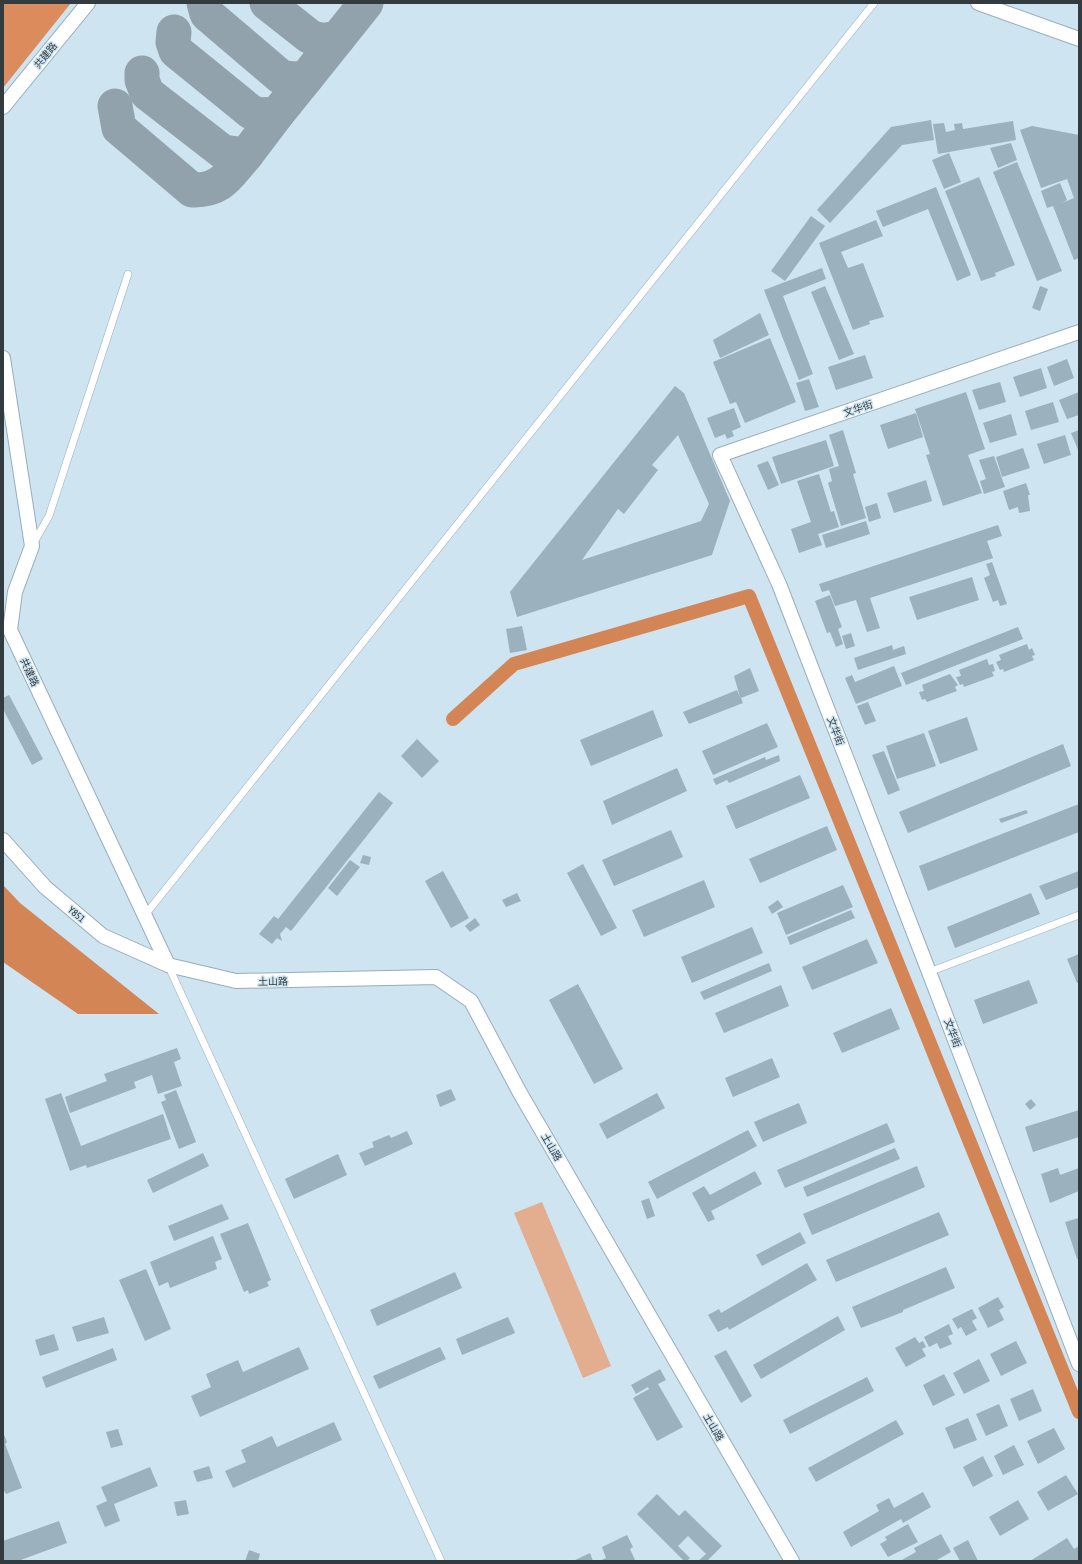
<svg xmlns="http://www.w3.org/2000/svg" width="1082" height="1564" viewBox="0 0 1082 1564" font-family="'Asap Condensed','Noto Sans SC',sans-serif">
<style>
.green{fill:#e3ad8f}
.forest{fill:#dc8c5c}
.water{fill:#d48556}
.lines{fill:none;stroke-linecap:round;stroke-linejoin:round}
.canal{stroke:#d48556;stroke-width:14}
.taxiway{stroke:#91a2ac;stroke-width:35}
.building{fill:#9bb1bd;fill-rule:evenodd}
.lane-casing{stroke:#97adb9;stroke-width:8}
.street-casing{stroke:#97adb9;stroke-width:16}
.lane{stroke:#fff;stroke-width:7}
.street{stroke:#fff;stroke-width:14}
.labels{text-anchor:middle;stroke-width:3;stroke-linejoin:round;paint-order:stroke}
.street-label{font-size:10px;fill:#323b40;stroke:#cee4f1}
</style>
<rect width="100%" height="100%" fill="#cee4f1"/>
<path class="green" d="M 542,1202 L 611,1366 L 583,1378 L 514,1213 Z"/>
<path class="forest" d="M 3,3 L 71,3 L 3,88 Z"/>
<path class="water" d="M 3,885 L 20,903 L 159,1014 L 78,1014 L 3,962 Z"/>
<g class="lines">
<path class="canal" d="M 453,719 L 514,664 L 749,596 L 1079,1412"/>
<g class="taxiway">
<path d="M 204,3 L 207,14 L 281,77 L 291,79 L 306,78 L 338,38"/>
<path d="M 267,3 L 309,36 C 319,42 327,40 338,38 L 366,3"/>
<path d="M 174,32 L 173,42 L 176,51 L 251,112 L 259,115 L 277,114 L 306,78"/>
<path d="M 142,73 L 142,80 L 147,93 L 223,152 L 246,155 L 277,114"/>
<path d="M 115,106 L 119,128 L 192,190 C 222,191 228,175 246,155"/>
</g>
</g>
<g class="building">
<path d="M 931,120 L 934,140 L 902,145 L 830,223 L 817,210 L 891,127 Z"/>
<path d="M 1013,121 L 1016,140 L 938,154 L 933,124 L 944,123 L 946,132 L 955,130 L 954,124 L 962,123 L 963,129 Z"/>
<path d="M 1032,126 L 1079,135 L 1079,258 L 1074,260 L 1053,206 L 1047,208 L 1041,191 L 1060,183 L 1067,200 L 1062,203 L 1074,198 L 1067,179 L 1041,188 L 1020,130 Z"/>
<path d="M 1011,143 L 1017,160 L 998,168 L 990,148 Z"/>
<path d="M 949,153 L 961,182 L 944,189 L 932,160 Z"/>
<path d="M 1017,162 L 1062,271 L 1037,281 L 993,172 Z"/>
<path d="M 979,177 L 1015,265 L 995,273 L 996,276 L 981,281 L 945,191 Z"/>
<path d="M 936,187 L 971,275 L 957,281 L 928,209 L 883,227 L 876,211 Z"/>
<path d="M 811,216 L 825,226 L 785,281 L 771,271 Z"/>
<path d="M 876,220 L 883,236 L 841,252 L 848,268 L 863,263 L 884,317 L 869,321 L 870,324 L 853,330 L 819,243 Z"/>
<path d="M 822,268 L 826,279 L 783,296 L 813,374 L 799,380 L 764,290 Z"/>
<path d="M 825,286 L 854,354 L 839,360 L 811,292 Z"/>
<path d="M 1040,286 L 1048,289 L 1040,311 L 1032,308 Z"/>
<path d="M 760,313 L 769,335 L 720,358 L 713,340 Z"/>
<path d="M 770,338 L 796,402 L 745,423 L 736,402 L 730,404 L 713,362 Z"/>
<path d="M 865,355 L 873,378 L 836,390 L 828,367 Z"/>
<path d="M 1067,359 L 1074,378 L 1054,386 L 1047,367 Z"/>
<path d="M 1041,368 L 1047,388 L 1020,397 L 1013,377 Z"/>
<path d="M 809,379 L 819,407 L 805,411 L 796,383 Z"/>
<path d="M 1000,382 L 1006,402 L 979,410 L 972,390 Z"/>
<path d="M 675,386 L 684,393 L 730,501 L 712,555 L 517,617 L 510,592 ZM 678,435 L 709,504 L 701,521 L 582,560 L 618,509 L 624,514 L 658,470 L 652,465 Z"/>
<path d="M 966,392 L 985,449 L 968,455 L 982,493 L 943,506 L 926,455 L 930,454 L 915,409 Z"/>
<path d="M 1079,392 L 1079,415 L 1067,419 L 1059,400 Z"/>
<path d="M 1053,402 L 1059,422 L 1031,430 L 1025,411 Z"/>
<path d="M 734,408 L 741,427 L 732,431 L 734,436 L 727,439 L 725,434 L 715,438 L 707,418 Z"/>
<path d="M 916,413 L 923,437 L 888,449 L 880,425 Z"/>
<path d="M 1011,414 L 1017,435 L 990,443 L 983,423 Z"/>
<path d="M 843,430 L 856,473 L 853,474 L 866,518 L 841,526 L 828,483 L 832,481 L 829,469 L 839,466 L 829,435 Z"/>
<path d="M 1079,430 L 1079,452 L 1071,433 Z"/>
<path d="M 1065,435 L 1071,455 L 1044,464 L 1037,444 Z"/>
<path d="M 826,440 L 834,466 L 781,484 L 772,457 Z"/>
<path d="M 1023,448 L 1030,468 L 1002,477 L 996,457 Z"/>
<path d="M 994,456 L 1005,487 L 984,494 L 980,481 L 986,479 L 979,460 Z"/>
<path d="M 768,461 L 779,485 L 768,490 L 757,465 Z"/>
<path d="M 819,474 L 831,512 L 834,511 L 839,527 L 818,534 L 822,545 L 799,553 L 791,529 L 811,522 L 797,481 Z"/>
<path d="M 926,480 L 932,501 L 894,513 L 887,493 Z"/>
<path d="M 1026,483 L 1030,495 L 1028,495 L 1030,511 L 1019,513 L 1018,507 L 1009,510 L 1003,491 Z"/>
<path d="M 877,503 L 881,518 L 869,522 L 865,507 Z"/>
<path d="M 866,521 L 870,534 L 826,548 L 822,535 Z"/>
<path d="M 998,525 L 1002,536 L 987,541 L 993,558 L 870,598 L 880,628 L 867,632 L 856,600 L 835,606 L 829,590 L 822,592 L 819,584 Z"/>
<path d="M 992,562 L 1007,604 L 1000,606 L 998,600 L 993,602 L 984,578 L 990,575 L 986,564 Z"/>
<path d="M 972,577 L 979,600 L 917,620 L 909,597 Z"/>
<path d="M 830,595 L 842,627 L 838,629 L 843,644 L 836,647 L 830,632 L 827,633 L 815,601 Z"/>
<path d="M 522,626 L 527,650 L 510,653 L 506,629 Z"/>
<path d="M 1018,627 L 1023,639 L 906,685 L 901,673 Z"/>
<path d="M 851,633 L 855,646 L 846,649 L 842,636 Z"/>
<path d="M 1027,644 L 1029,650 L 1032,648 L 1035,655 L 1032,656 L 1034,660 L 1004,672 L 1003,669 L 1000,670 L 996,662 L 1001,660 L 999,655 Z"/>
<path d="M 892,645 L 893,650 L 904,646 L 906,654 L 858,670 L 854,658 Z"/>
<path d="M 987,659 L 989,665 L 993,664 L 995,671 L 992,672 L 994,676 L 964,687 L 963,684 L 960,685 L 956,677 L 961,676 L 959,670 Z"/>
<path d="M 894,666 L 902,686 L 856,704 L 845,678 L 852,675 L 855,682 Z"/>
<path d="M 750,668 L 759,691 L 741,698 L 743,703 L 689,724 L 683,712 L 737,690 L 740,697 L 734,676 Z"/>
<path d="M 950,674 L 958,685 L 955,687 L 957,691 L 927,702 L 925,699 L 922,700 L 919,692 L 924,691 L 922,685 Z"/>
<path d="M 9,695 L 43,759 L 32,765 L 3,709 L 3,698 Z"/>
<path d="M 868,702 L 876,721 L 865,725 L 857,706 Z"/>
<path d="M 653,710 L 663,736 L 591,766 L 580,740 Z"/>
<path d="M 967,717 L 978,750 L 940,764 L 928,731 Z"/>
<path d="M 767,723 L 778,747 L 713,775 L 702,751 Z"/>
<path d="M 924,733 L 936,766 L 897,779 L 886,746 Z"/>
<path d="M 417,739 L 439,761 L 422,778 L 401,756 Z"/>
<path d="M 1063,744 L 1071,766 L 908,833 L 899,812 Z"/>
<path d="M 884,751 L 900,790 L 888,795 L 872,755 Z"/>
<path d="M 779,755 L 780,761 L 729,783 L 727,780 L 716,785 L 713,779 L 765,757 L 766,760 Z"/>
<path d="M 677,768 L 687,791 L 612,825 L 603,801 Z"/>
<path d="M 800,775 L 810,798 L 736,829 L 726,806 Z"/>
<path d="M 379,792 L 393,803 L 291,931 L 286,927 L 280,934 L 282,941 L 277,938 L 272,944 L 259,934 L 274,916 L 278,919 Z"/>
<path d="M 1079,804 L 1079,832 L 928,891 L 919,866 Z"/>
<path d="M 1026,810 L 1028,813 L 1001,823 L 999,819 Z"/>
<path d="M 827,826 L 837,850 L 760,883 L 749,859 Z"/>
<path d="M 671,830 L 683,857 L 614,886 L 602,860 Z"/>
<path d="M 363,855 L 371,857 L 369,865 L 360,863 Z"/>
<path d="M 350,860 L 360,867 L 337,896 L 328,888 Z"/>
<path d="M 583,864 L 617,928 L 601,936 L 567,873 Z"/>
<path d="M 443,871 L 469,918 L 451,928 L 425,881 Z"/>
<path d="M 1079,871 L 1079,887 L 1046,900 L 1039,886 Z"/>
<path d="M 704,880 L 715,907 L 644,937 L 632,910 Z"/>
<path d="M 843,885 L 853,907 L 786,935 L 777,913 Z"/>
<path d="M 517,893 L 521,901 L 506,907 L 502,900 Z"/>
<path d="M 1031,893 L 1040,914 L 955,948 L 947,927 Z"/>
<path d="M 778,900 L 783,907 L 772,914 L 768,907 Z"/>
<path d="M 851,910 L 855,918 L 790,945 L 787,937 Z"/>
<path d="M 475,918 L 480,925 L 470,932 L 465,926 Z"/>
<path d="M 752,927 L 763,953 L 692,983 L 681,957 Z"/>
<path d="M 867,939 L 878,963 L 812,990 L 802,967 Z"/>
<path d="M 1079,954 L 1079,982 L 1077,983 L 1067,959 Z"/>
<path d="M 769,963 L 772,971 L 704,1000 L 700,992 Z"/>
<path d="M 1029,980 L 1038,1003 L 983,1024 L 974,1000 Z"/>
<path d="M 578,984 L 623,1069 L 594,1084 L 549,1000 Z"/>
<path d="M 781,985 L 789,1006 L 724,1033 L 715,1013 Z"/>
<path d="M 891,1008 L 900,1029 L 842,1053 L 833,1033 Z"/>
<path d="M 177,1048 L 181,1059 L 174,1062 L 182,1086 L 158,1094 L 152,1075 L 134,1082 L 136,1088 L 70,1113 L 65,1097 L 107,1081 L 104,1074 Z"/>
<path d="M 772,1058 L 780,1077 L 733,1097 L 725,1078 Z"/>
<path d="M 451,1089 L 456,1100 L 440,1107 L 436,1095 Z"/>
<path d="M 176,1090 L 196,1142 L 179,1149 L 161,1102 L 166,1100 L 164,1095 Z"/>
<path d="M 61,1093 L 81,1146 L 163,1114 L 171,1139 L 87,1168 L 86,1165 L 70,1171 L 45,1099 Z"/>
<path d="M 657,1093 L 665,1108 L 607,1139 L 599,1124 Z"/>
<path d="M 1031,1099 L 1036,1105 L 1030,1110 L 1025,1104 Z"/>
<path d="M 799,1103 L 807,1123 L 763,1142 L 754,1122 Z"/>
<path d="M 1079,1110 L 1079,1137 L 1033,1152 L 1025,1127 Z"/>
<path d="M 887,1123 L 895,1142 L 785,1188 L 777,1170 Z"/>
<path d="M 748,1130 L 757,1146 L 657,1199 L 648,1182 Z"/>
<path d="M 407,1131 L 413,1144 L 365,1166 L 359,1153 L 374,1147 L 372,1142 L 389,1135 L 391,1138 Z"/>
<path d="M 895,1148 L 900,1159 L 807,1197 L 803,1187 Z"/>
<path d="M 203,1153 L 209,1166 L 153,1193 L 147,1180 Z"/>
<path d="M 338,1154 L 347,1175 L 294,1199 L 285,1179 Z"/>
<path d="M 917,1166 L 925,1187 L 812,1235 L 803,1214 Z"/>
<path d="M 1058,1168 L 1060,1175 L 1079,1168 L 1079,1191 L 1050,1203 L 1041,1174 Z"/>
<path d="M 755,1171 L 762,1184 L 711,1211 L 715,1219 L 708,1222 L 692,1193 L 704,1186 L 710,1195 Z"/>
<path d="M 649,1198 L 655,1216 L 647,1219 L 641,1201 Z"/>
<path d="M 222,1204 L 229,1219 L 174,1241 L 168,1226 Z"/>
<path d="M 939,1212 L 949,1235 L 836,1282 L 826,1260 Z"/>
<path d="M 1079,1218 L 1079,1259 L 1077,1259 L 1065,1222 Z"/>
<path d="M 248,1223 L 271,1280 L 267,1282 L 269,1286 L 249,1294 L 248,1290 L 244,1292 L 220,1234 Z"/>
<path d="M 800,1232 L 806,1243 L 762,1266 L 756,1255 Z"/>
<path d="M 213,1236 L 222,1259 L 215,1262 L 217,1269 L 170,1288 L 168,1282 L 159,1286 L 150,1262 Z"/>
<path d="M 807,1263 L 817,1280 L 729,1330 L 728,1327 L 718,1332 L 708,1315 L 719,1309 L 721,1313 Z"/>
<path d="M 946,1267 L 955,1288 L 903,1310 L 903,1312 L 861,1328 L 852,1307 Z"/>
<path d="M 146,1269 L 171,1329 L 145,1341 L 119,1280 Z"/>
<path d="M 455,1272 L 462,1288 L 377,1326 L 370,1310 Z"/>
<path d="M 998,1297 L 1004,1307 L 999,1310 L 1004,1320 L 988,1328 L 978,1308 Z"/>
<path d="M 972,1309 L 977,1318 L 972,1321 L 977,1330 L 966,1336 L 961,1327 L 958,1329 L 952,1319 Z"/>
<path d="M 838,1316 L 845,1330 L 761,1379 L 753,1365 Z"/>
<path d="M 104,1317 L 109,1333 L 77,1342 L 72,1327 Z"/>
<path d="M 508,1317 L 515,1333 L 462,1355 L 456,1339 Z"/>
<path d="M 949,1324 L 953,1334 L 948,1336 L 952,1344 L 940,1349 L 937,1343 L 929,1347 L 924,1337 Z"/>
<path d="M 54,1334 L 59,1350 L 40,1356 L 35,1340 Z"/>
<path d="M 915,1337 L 919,1343 L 923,1341 L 926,1347 L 922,1349 L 926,1356 L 906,1367 L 895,1348 Z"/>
<path d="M 1016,1341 L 1027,1363 L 1001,1376 L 990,1354 Z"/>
<path d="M 299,1347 L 309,1369 L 200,1417 L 191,1396 L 211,1387 L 206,1374 L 238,1360 L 243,1372 Z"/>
<path d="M 440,1347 L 446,1359 L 379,1389 L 373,1376 Z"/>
<path d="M 113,1348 L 117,1360 L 46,1388 L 42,1377 Z"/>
<path d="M 726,1350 L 752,1396 L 741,1403 L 714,1356 Z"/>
<path d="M 979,1359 L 990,1381 L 964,1394 L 953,1373 Z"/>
<path d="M 660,1369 L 666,1380 L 658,1384 L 683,1427 L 657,1441 L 633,1398 L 649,1389 L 648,1387 L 636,1394 L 631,1385 Z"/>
<path d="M 944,1374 L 955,1395 L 933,1406 L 923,1385 Z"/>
<path d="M 867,1377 L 874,1391 L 790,1434 L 783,1420 Z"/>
<path d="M 1033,1389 L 1042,1411 L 1019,1421 L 1010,1399 Z"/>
<path d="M 999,1404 L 1008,1426 L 986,1436 L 976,1414 Z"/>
<path d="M 968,1418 L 977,1440 L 954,1449 L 945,1428 Z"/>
<path d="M 896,1420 L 904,1434 L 816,1482 L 808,1468 Z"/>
<path d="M 334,1422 L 342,1440 L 233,1488 L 225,1471 L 246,1462 L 241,1450 L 272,1436 L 277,1447 Z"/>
<path d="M 1054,1428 L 1065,1449 L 1038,1464 L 1027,1441 Z"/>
<path d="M 118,1429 L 123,1445 L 111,1448 L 106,1432 Z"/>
<path d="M 3,1432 L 7,1442 L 5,1444 L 22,1488 L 6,1494 L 3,1489 Z"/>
<path d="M 1014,1445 L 1024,1465 L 1003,1475 L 994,1456 Z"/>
<path d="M 983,1456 L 993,1476 L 973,1487 L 963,1467 Z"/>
<path d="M 209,1466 L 213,1478 L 197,1482 L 193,1471 Z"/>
<path d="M 150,1467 L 158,1486 L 114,1504 L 120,1521 L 105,1527 L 96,1506 L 107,1501 L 101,1487 Z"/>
<path d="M 1066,1475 L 1078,1494 L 1048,1511 L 1037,1492 Z"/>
<path d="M 923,1492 L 931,1507 L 903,1523 L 901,1519 L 851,1547 L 843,1532 L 879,1511 L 876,1505 L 889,1498 L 894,1508 Z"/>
<path d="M 657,1494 L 679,1516 L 685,1510 L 722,1546 L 707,1561 L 698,1561 L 706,1554 L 688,1536 L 678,1546 L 690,1558 L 687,1561 L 684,1561 L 637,1514 Z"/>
<path d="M 186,1500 L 189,1514 L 177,1516 L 174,1502 Z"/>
<path d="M 1018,1500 L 1029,1519 L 1000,1536 L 989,1517 Z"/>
<path d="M 59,1521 L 67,1543 L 18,1561 L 3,1561 L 3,1541 Z"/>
<path d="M 908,1524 L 918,1542 L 888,1557 L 880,1544 L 887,1540 L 885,1537 Z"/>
<path d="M 941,1534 L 951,1552 L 935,1561 L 900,1561 L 916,1552 L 914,1548 Z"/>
<path d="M 627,1535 L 633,1547 L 630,1549 L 635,1560 L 599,1561 L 606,1558 L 602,1547 Z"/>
<path d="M 1067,1538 L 1074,1549 L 1079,1546 L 1079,1561 L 1030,1561 Z"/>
<path d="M 968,1540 L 978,1561 L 960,1561 L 953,1548 Z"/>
<path d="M 249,1550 L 260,1554 L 258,1561 L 245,1561 Z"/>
<path d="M 590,1553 L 593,1561 L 573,1561 Z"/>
</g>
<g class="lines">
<g class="lane-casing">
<g id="lane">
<path d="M 33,544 L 49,516 L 128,274"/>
<path d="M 145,915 L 874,3"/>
<path d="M 168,965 L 441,1561"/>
<path d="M 929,972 L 1079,915"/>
</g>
</g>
<g class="street-casing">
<g id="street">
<path d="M 978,3 L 1079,39"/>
<path d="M 3,107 L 88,3"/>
<path d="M 1079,332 L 720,455 L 779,584 L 929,972 L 1079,1364"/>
<path d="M 3,358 L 32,546 L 15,592 L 10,630 L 168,965"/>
<path d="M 3,840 L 45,887 L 103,936 L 168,965 L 236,981 L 436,977 L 471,1001 L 520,1093 L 792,1561"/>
</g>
</g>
<use href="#lane" class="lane"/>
<use href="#street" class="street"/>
</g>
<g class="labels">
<g class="street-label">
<text transform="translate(45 55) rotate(-51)" y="4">共建路</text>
<text transform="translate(858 408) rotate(-19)" y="4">文华街</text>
<text transform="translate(30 672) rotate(65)" y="4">共建路</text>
<text transform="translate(836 731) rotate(69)" y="4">文华街</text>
<text transform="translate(77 914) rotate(40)" y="4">Y851</text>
<text transform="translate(273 981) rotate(-1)" y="4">土山路</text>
<text transform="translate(953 1033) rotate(69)" y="4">文华街</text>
<text transform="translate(552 1147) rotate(60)" y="4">土山路</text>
<text transform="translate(714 1427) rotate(60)" y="4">土山路</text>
</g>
</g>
<rect width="1082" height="1564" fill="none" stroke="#323b40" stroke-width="8"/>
</svg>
